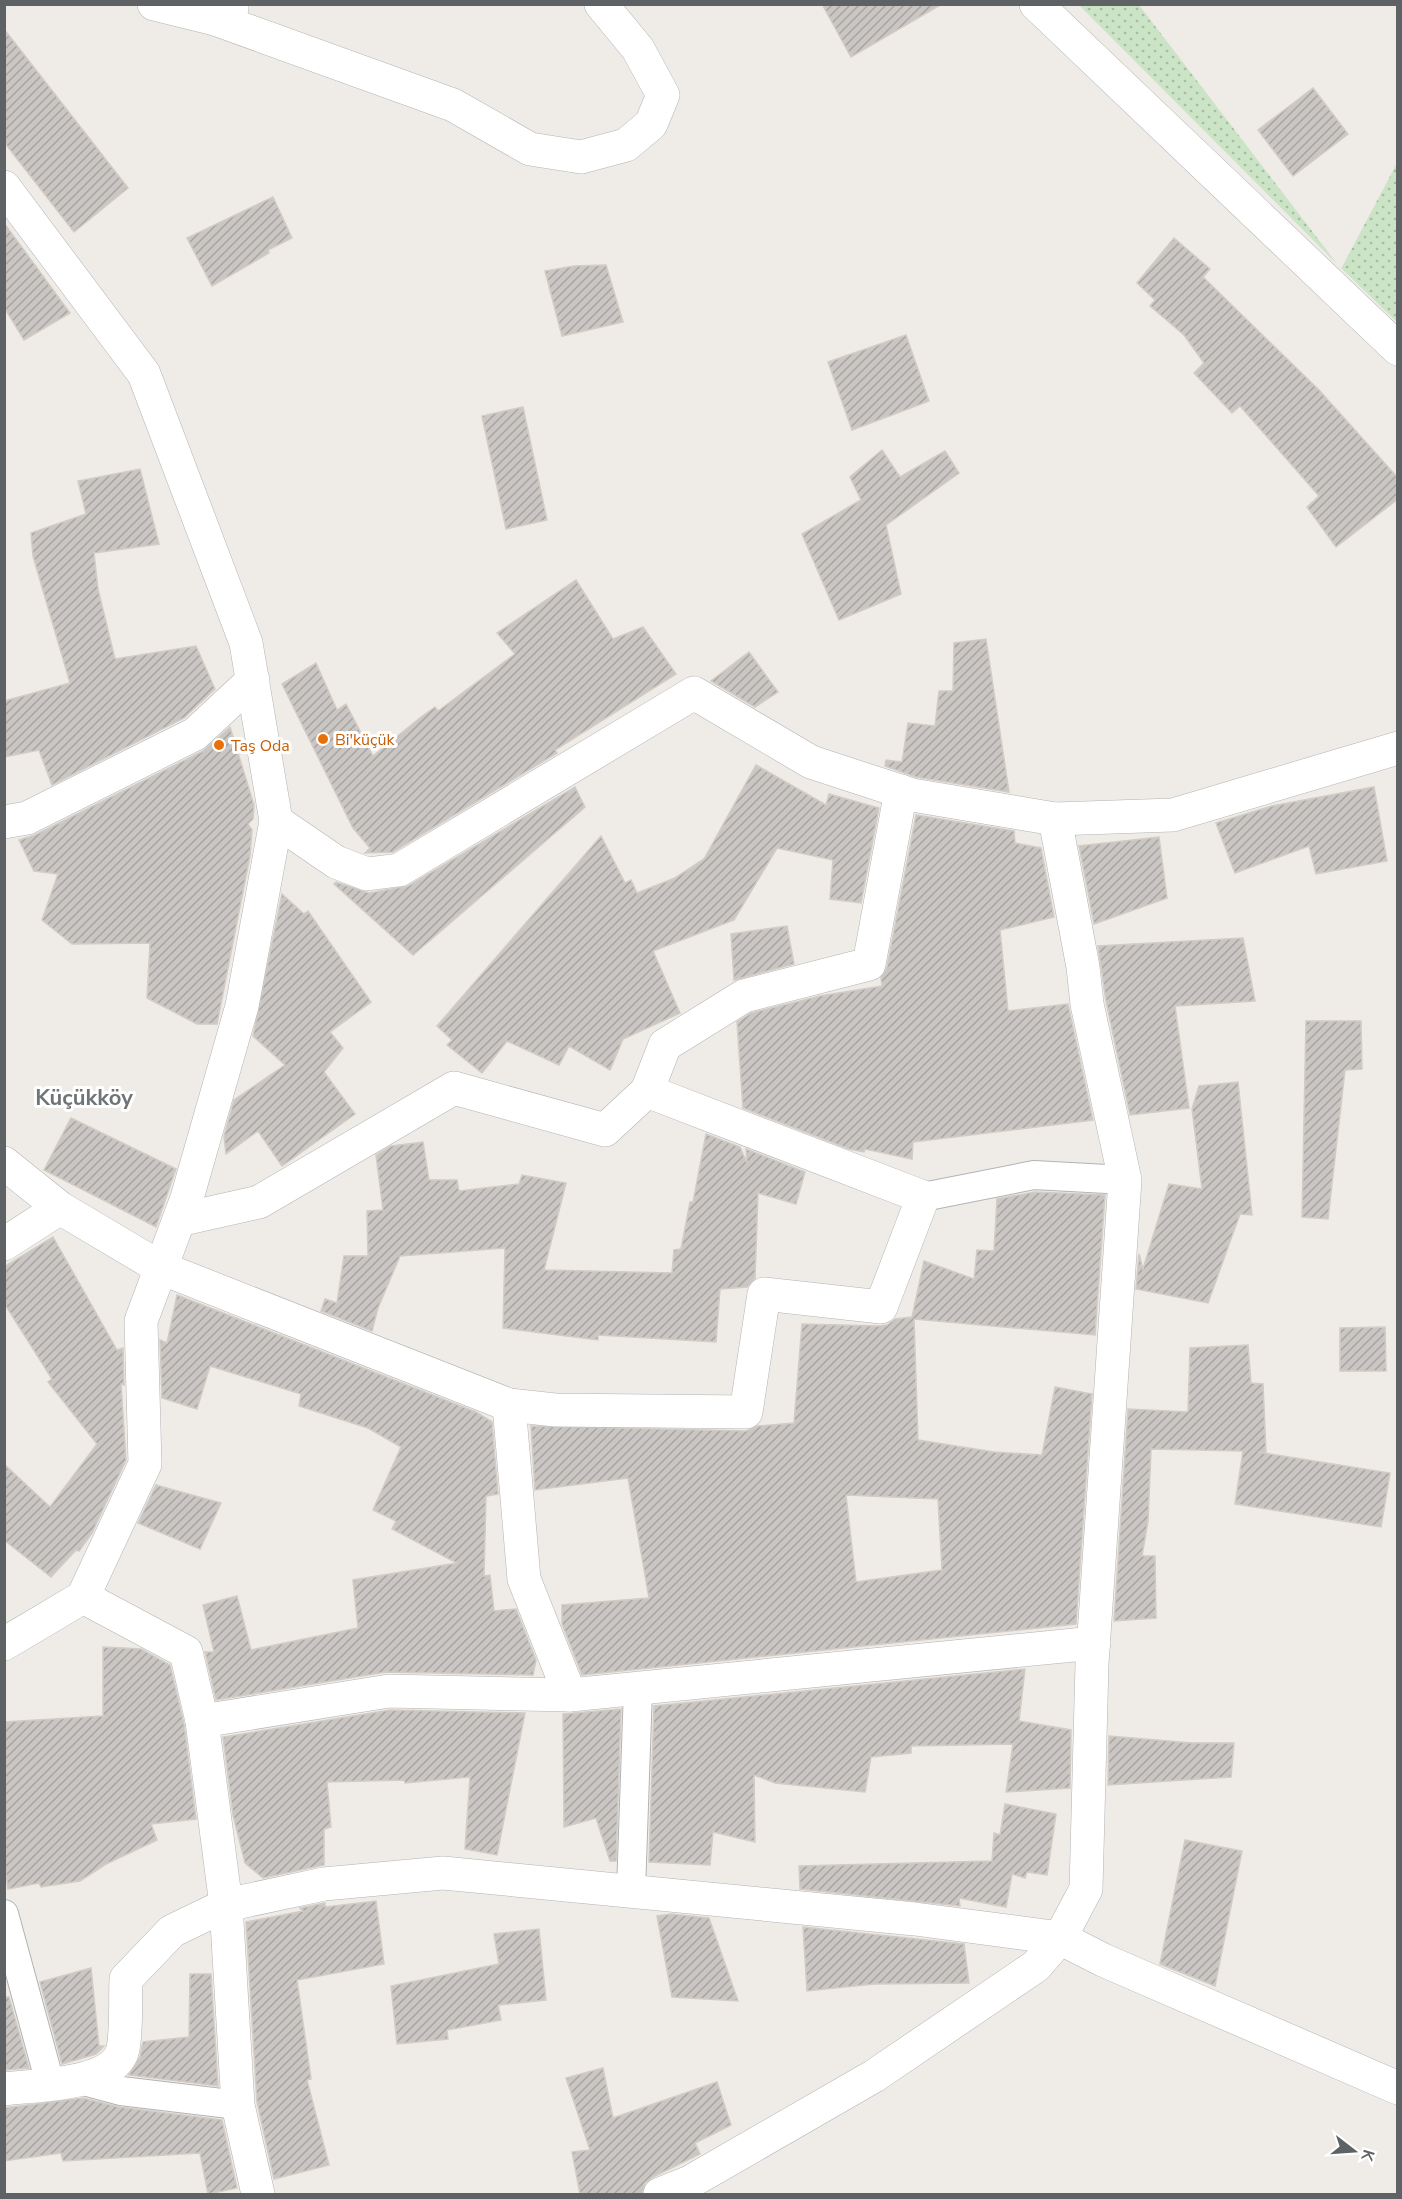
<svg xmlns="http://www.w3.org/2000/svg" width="1402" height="2199" viewBox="0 0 1402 2199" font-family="'Nunito Sans',sans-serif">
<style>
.grass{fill:url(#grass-dots)}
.building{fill:url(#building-hatch);stroke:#d3ccc5;stroke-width:1.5;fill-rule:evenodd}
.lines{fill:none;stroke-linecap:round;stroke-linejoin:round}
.pedestrian-casing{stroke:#b1b4b7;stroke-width:30}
.minor-casing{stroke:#b1b4b7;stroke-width:34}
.tertiary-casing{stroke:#b1b4b7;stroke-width:34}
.pedestrian{stroke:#fff;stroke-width:28}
.minor{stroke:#fff;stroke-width:33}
.tertiary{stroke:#fff;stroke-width:33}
.food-dot{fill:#e8710a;stroke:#fff;stroke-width:2}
.labels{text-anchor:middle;stroke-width:6;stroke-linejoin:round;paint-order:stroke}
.food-label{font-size:16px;fill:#c56008;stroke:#fff;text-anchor:start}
.district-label{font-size:22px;font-weight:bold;fill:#6f7577;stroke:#fff}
</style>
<defs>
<pattern id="grass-dots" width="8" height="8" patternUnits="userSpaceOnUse" patternTransform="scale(1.5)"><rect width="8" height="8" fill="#cbe4c6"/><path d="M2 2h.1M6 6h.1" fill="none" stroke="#a8bca4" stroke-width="1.8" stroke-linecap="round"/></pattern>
<pattern id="building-hatch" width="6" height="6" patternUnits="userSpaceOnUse" patternTransform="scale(1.5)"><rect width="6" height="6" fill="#cac6c3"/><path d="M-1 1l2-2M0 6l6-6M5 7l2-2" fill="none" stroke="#a7a4a2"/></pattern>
</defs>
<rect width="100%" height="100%" fill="#efebe6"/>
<path class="grass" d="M 1079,5 L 1139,5 L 1341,269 L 1397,163 L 1397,322 L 1342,269 Z"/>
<g class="building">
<path d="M 822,4 L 942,4 L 851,57 Z"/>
<path d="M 4,29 L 128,188 L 74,232 L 4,142 Z"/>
<path d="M 1313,88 L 1348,134 L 1293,176 L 1258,130 Z"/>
<path d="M 273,197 L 292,238 L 268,250 L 269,253 L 212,286 L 187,238 Z"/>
<path d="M 4,223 L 70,313 L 24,340 L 4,307 Z"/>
<path d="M 1174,238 L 1210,269 L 1203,277 L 1319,390 L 1398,478 L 1398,499 L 1336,547 L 1307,507 L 1319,496 L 1240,406 L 1232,413 L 1194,373 L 1204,363 L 1184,335 L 1150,306 L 1155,300 L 1137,283 Z"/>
<path d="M 606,265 L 623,322 L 562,336 L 545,271 L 574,266 Z"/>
<path d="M 906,335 L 929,401 L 852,430 L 828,362 Z"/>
<path d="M 523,407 L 547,520 L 506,529 L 482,416 Z"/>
<path d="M 882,450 L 900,477 L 945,451 L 959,473 L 886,525 L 901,594 L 839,620 L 802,534 L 861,500 L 850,477 Z"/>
<path d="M 140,469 L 159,544 L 94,553 L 98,589 L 115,659 L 196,646 L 215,689 L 184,718 L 52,785 L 39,750 L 4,757 L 4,701 L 70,683 L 33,556 L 31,533 L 86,514 L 78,481 Z"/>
<path d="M 576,580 L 613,639 L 643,627 L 676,674 L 555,750 L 557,753 L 393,852 L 365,853 L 370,848 L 353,828 L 282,684 L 316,663 L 337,710 L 346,704 L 373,756 L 421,717 L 435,707 L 438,711 L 515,654 L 497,633 Z"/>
<path d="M 986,639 L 1009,792 L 916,777 L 885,766 L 886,760 L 902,762 L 908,723 L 935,726 L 939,691 L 953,691 L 954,643 Z"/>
<path d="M 749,652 L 778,692 L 755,707 L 711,681 Z"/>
<path d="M 230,727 L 254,805 L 253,819 L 248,824 L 252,830 L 250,856 L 217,1024 L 197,1024 L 147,998 L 150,943 L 72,944 L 42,920 L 58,874 L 34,871 L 19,840 L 35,835 L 203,751 Z"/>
<path d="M 756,765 L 826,805 L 829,794 L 879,808 L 861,903 L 830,899 L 833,860 L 777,848 L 734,920 L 653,951 L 680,1013 L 623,1039 L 610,1070 L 569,1046 L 559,1065 L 507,1041 L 482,1073 L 447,1045 L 452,1040 L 437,1026 L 601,836 L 625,883 L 631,880 L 637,893 L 675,878 L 704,859 Z"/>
<path d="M 575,787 L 585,807 L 413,955 L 334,884 L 336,882 L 369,893 L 408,886 Z"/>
<path d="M 1374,787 L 1387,861 L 1316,874 L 1309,846 L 1235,873 L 1216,823 L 1272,806 Z"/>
<path d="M 916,815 L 1014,831 L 1015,843 L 1041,848 L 1054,917 L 1000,930 L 1008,1011 L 1068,1004 L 1093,1120 L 913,1142 L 912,1159 L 865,1149 L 864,1152 L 849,1149 L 743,1108 L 737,1022 L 751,1013 L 820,996 L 882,986 L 881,978 L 887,967 Z"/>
<path d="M 1159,837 L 1167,898 L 1094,924 L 1079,846 Z"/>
<path d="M 282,894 L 304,914 L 308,911 L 371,1002 L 330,1032 L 343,1048 L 324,1072 L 355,1114 L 282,1166 L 258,1131 L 226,1154 L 224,1136 L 234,1100 L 285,1065 L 253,1036 Z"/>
<path d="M 787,926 L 794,964 L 734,980 L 731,934 Z"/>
<path d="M 1243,938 L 1255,1001 L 1175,1006 L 1189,1108 L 1130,1115 L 1106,1001 L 1098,946 Z"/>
<path d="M 1306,1021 L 1361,1021 L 1362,1069 L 1345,1070 L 1328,1219 L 1302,1217 Z"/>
<path d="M 1238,1082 L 1252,1215 L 1240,1214 L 1208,1303 L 1136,1289 L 1139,1254 L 1143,1269 L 1169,1184 L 1202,1189 L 1192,1109 L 1199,1086 Z"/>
<path d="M 71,1118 L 176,1169 L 156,1227 L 44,1170 Z"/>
<path d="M 706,1134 L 740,1147 L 747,1163 L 746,1149 L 805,1172 L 796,1204 L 758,1193 L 755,1278 L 747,1287 L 720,1289 L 716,1342 L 598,1335 L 598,1340 L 503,1328 L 505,1248 L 400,1256 L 378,1308 L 372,1331 L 321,1311 L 325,1299 L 337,1303 L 344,1256 L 368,1256 L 367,1211 L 383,1210 L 376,1155 L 391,1146 L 423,1142 L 429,1180 L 457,1180 L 459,1191 L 519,1184 L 522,1175 L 566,1183 L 544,1270 L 672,1273 L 674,1250 L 681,1249 L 690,1202 L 693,1202 Z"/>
<path d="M 1035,1192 L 1105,1195 L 1095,1335 L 914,1319 L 918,1440 L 994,1452 L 1042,1455 L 1055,1387 L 1092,1394 L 1076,1624 L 582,1675 L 562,1624 L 562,1605 L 649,1598 L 628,1478 L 535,1490 L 531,1426 L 746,1431 L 758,1426 L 794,1423 L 802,1324 L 879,1326 L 887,1325 L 895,1319 L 912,1317 L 924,1261 L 974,1279 L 977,1250 L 994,1251 L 997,1199 ZM 846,1495 L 938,1499 L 942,1570 L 856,1582 Z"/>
<path d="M 53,1237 L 117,1350 L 123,1348 L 124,1385 L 121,1384 L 126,1460 L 92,1533 L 79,1551 L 76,1550 L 51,1577 L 4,1540 L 4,1464 L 50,1507 L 97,1444 L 48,1382 L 52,1379 L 4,1303 L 4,1267 Z"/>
<path d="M 177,1295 L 476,1412 L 492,1422 L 498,1494 L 486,1496 L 484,1576 L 490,1575 L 494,1611 L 516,1609 L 536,1660 L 533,1675 L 386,1672 L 216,1700 L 205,1652 L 214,1652 L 203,1605 L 237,1596 L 251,1650 L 358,1628 L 353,1580 L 457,1563 L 392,1529 L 396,1521 L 373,1510 L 401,1447 L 368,1428 L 299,1406 L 301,1394 L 210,1366 L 197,1409 L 162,1398 L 160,1340 L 167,1343 Z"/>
<path d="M 1385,1327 L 1386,1371 L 1340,1371 L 1340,1328 Z"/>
<path d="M 1248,1345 L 1251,1383 L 1263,1384 L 1266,1452 L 1258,1452 L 1390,1473 L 1381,1527 L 1235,1504 L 1243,1451 L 1151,1449 L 1148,1521 L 1142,1556 L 1155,1556 L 1156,1618 L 1114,1621 L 1128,1409 L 1188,1412 L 1190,1348 Z"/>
<path d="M 156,1485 L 221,1503 L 200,1549 L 138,1523 Z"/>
<path d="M 103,1647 L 141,1649 L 170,1665 L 184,1724 L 196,1819 L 151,1824 L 157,1840 L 106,1864 L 80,1881 L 41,1887 L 39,1883 L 8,1889 L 4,1861 L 4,1722 L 103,1716 Z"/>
<path d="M 1025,1669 L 1019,1721 L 1071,1730 L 1070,1788 L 1006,1792 L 1013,1744 L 911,1746 L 911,1753 L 871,1757 L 865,1792 L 775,1783 L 754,1775 L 755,1842 L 713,1832 L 710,1865 L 649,1862 L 654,1706 Z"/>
<path d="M 621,1709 L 616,1861 L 610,1861 L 596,1818 L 564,1827 L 563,1714 Z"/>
<path d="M 390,1710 L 525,1713 L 497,1855 L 465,1849 L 470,1777 L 405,1783 L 404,1780 L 327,1782 L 331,1827 L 324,1829 L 324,1865 L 263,1878 L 245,1863 L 233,1815 L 223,1737 Z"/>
<path d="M 1109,1736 L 1192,1743 L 1234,1743 L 1231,1777 L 1108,1785 Z"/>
<path d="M 1005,1804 L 1056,1814 L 1047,1875 L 1027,1872 L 1025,1878 L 1012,1874 L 1006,1907 L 959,1898 L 960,1906 L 800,1889 L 799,1866 L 992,1861 L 994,1833 L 1000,1835 Z"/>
<path d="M 1185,1840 L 1242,1851 L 1215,1986 L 1160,1964 Z"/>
<path d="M 376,1901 L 384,1964 L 297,1980 L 311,2079 L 307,2080 L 329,2165 L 274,2179 L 257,2102 L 246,1922 L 303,1911 L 300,1908 L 325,1903 L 325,1907 Z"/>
<path d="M 671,1914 L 709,1918 L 738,2001 L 672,1997 L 657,1916 Z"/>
<path d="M 803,1927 L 964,1944 L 969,1983 L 874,1984 L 807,1991 Z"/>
<path d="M 539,1929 L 546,2000 L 498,2005 L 501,2020 L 447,2030 L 448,2039 L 397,2044 L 391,1986 L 499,1964 L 494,1934 Z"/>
<path d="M 91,1968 L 99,2046 L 104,2046 L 96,2054 L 62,2064 L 40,1982 Z"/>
<path d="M 190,1974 L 211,1974 L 218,2086 L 129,2075 L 140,2057 L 143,2042 L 189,2037 Z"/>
<path d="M 4,1997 L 9,1997 L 29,2068 L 4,2070 Z"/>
<path d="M 603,2068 L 613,2118 L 717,2082 L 731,2125 L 695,2143 L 700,2154 L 653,2177 L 645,2183 L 642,2194 L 580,2194 L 572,2152 L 590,2150 L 566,2078 Z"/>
<path d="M 83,2098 L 119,2107 L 222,2120 L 237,2188 L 208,2194 L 200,2153 L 63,2161 L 61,2153 L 4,2161 L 4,2108 Z"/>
</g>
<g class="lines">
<g class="pedestrian-casing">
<g id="pedestrian">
<path d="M 923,1197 L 1034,1175 L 1125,1180"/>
<path d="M 631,1891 L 638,1689"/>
<path d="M 4,1914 L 50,2083"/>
<path d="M 80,2080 L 121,2091 L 238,2105"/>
</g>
</g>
<g class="minor-casing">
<g id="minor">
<path d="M 154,4 L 215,19 L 232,8"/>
<path d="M 1036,4 L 1398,349"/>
<path d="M 215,19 L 453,105 L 530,149 L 581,157 L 626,145 L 651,124 L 663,95 L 638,49 L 601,4"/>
<path d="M 276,821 L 336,862 L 367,874 L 399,870 L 694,693 L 811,762 L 912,795 L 1055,819 L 1173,815 L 1398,748"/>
<path d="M 4,822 L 27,818 L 195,734 L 253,680"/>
<path d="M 4,1163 L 60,1208 L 161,1268 L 509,1405 L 555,1410 L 746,1412 L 764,1294 L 881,1307 L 923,1197 L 647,1091"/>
<path d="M 179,1220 L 259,1202 L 454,1088 L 605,1130 L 647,1091 L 665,1045 L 744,996 L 869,964 L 901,791"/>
<path d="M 4,1244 L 60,1208"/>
<path d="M 509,1405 L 524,1579 L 570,1695"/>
<path d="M 83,1597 L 186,1652 L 202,1721 L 226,1905 L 238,2105 L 258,2194"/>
<path d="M 202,1721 L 389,1691 L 570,1695 L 1094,1643"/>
<path d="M 4,2089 C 34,2085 115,2086 123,2049 C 127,2027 125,2001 126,1979 L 172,1931 L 226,1905 L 324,1884 L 443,1873 L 915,1919 L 1060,1938 L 1103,1960 L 1398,2088"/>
<path d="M 660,2194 L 690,2182 L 874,2076 L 1036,1966 L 1060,1938 L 1086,1889 L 1092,1664 L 1125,1180 L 1087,1004 L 1083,967 L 1055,819"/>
</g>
</g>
<g class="tertiary-casing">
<path id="tertiary" d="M 4,187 L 144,374 L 246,643 L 276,821 L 242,1006 L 187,1198 L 141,1321 L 145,1464 L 83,1597 L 4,1644"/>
</g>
<use href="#pedestrian" class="pedestrian"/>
<use href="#minor" class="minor"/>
<use href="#tertiary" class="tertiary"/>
</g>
<g class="food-dot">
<circle cx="323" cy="739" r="6"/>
<circle cx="219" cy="745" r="6"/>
</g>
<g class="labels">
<g class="food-label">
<text x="335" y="745">Bi'küçük</text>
<text x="231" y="751">Taş Oda</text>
</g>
<g class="district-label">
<text x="84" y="1105">Küçükköy</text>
</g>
</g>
<rect width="1402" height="2199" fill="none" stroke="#5e6265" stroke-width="12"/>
<g transform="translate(1354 2151) rotate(107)" stroke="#ffffff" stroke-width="4.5" paint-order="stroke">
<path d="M0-4.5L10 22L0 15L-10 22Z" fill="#5e6265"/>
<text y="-9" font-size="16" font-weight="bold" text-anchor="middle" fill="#5e6265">K</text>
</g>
</svg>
